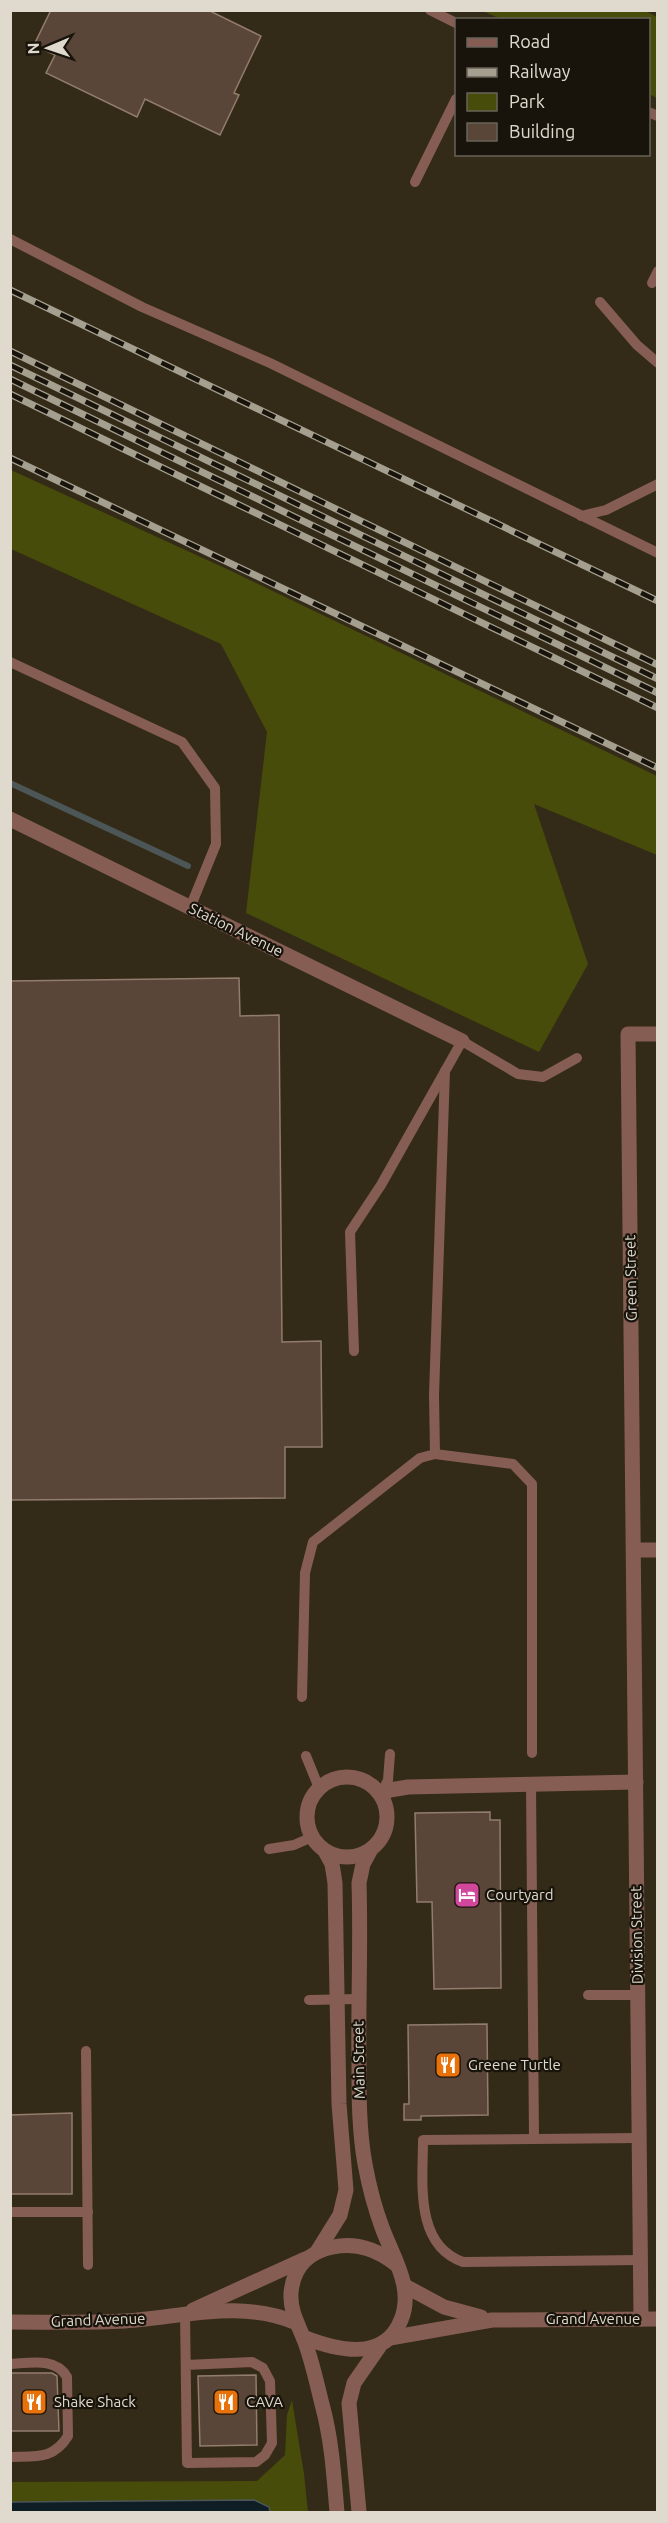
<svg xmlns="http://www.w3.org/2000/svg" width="668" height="2523" viewBox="0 0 668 2523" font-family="Ubuntu,sans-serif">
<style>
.green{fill:#474c0a}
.water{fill:#0e1e24;stroke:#4d5657;stroke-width:1.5}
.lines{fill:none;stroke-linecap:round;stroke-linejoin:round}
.stream{stroke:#4d5657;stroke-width:6}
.building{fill:#5a4639;stroke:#927c6d;stroke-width:1.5}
.lane{stroke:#855d53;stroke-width:10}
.street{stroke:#855d53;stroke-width:15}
.rail-casing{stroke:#a59f90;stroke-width:7}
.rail{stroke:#18140b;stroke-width:4.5;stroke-dasharray:14;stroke-linecap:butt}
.labels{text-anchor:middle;stroke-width:4.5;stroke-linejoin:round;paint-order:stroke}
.street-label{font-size:15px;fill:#e0dace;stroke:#18140b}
.poi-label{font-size:15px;fill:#e0dace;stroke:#18140b;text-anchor:start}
</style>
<rect width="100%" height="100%" fill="#332b17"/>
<g class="green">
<path d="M 643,10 L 657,17 L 657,98 L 649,94 L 648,20 L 501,19 L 483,11 Z"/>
<path d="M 11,470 L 229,570 L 657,776 L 657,855 L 534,804 L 588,964 L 539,1052 L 246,913 L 267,732 L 221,644 L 11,549 Z"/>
<path d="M 292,2400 L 304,2474 L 308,2512 L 270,2512 L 269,2507 L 254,2500 L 11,2502 L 10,2482 L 257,2481 L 285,2455 L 287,2415 Z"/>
</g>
<path class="water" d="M 254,2500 L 269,2507 L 270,2512 L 11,2512 L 11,2502 Z"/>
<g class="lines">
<path class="stream" d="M 10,783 L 188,866"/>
</g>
<g class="building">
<path d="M 51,10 L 208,10 L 261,36 L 234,93 L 239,95 L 220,135 L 145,99 L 137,117 L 46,73 L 55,55 L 34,45 Z"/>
<path d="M 239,978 L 240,1016 L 279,1015 L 282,1342 L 321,1341 L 322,1447 L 285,1447 L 285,1498 L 10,1500 L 10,981 Z"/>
<path d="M 490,1812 L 490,1820 L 500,1820 L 501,1988 L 434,1989 L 432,1902 L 417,1902 L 415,1813 Z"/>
<path d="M 487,2024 L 488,2115 L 421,2116 L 421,2120 L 404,2120 L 404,2104 L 409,2104 L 408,2025 Z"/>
<path d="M 72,2113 L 72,2194 L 10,2194 L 10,2115 Z"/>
<path d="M 10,2373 L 52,2373 L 57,2376 L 59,2431 L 10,2431 Z"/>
<path d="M 256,2375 L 257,2445 L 200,2446 L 198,2376 Z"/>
</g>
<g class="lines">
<g class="lane">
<path d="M 430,10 L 456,23"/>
<path d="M 648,112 L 658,116"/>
<path d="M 415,182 L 456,99"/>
<path d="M 10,239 L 142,307 L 270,363 L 658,553"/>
<path d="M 652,283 L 658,271"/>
<path d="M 600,302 L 637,345 L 658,363"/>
<path d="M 581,516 L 606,510 L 658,484"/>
<path d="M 10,662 L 182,742 L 215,788 L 216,844 L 190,908"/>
<path d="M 354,1351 L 350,1232 L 381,1185 L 462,1041 L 518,1074 L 543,1077 L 577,1058"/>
<path d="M 435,1454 L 513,1464 L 532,1484 L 532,1753"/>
<path d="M 302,1697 L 305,1573 L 313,1542 L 420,1458 L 435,1454 L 434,1395 L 445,1071"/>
<path d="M 306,1756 L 319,1788"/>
<path d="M 531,1784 L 534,2139"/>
<path d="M 381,1794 L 388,1780 L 390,1754"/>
<path d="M 269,1849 L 294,1845 L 312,1837"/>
<path d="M 588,1995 L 638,1995"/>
<path d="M 309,2000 L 358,1999"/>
<path d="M 86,2051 L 88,2265"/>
<path d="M 639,2138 L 423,2140 C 423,2181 414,2245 463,2262 L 640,2260"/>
<path d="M 10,2212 L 88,2212"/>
<path d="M 185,2313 L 187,2463 L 256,2462 L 265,2455 L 272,2443 L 270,2381 L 263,2368 L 252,2362 L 186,2365"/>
<path d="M 10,2364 C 30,2363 56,2357 67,2377 L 68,2436 C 53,2460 36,2456 10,2457"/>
</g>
<g class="street">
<path d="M 10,819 L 462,1041"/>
<path d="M 634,1550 L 658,1550"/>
<circle cx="347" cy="1817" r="40"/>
<path d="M 380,1794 L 390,1790 L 408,1787 L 636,1782"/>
<path d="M 317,2252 L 340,2215 L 346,2190 L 339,2104 L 335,1883 L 332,1864 L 325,1851"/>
<path d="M 405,2286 L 444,2307 L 481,2317"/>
<path d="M 193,2310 L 305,2259"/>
<path d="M 641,2319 L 628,1034 L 658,1034"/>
<path d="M 10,2322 C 49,2322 87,2323 125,2321 C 184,2317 240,2299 297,2323"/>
<path d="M 303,2337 C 336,2350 384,2363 401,2320 C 414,2289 394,2259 383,2230 C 375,2209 369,2186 365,2164 C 359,2131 359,2097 359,2064 C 358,2004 361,1943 359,1883 L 363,1864 L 370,1851"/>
<path d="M 390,2338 L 492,2320 L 658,2319"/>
<path d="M 337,2512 C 334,2478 332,2442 323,2408 C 317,2385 312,2359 303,2337 C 297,2322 290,2310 291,2293 C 293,2268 308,2252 333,2247 C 358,2242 378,2250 397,2265"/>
<path d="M 359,2512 L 349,2403 L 354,2383 L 379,2347"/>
</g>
<g class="rail-casing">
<g id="rail">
<path d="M 10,290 L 658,601"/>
<path d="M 10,351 L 658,665"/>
<path d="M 10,365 L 658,679"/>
<path d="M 10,379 L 658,693"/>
<path d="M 10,394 L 658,708"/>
<path d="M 10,458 L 658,768"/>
</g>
</g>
<use href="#rail" class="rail"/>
</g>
<defs>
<g id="hotel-square" transform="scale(1.35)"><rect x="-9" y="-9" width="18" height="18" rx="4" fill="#d1479c" stroke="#18140b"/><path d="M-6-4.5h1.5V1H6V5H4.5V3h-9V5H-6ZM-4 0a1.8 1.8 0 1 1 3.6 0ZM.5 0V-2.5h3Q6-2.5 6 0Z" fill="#fff"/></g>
<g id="restaurant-square" transform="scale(1.35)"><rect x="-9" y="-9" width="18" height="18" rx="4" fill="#e8710a" stroke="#18140b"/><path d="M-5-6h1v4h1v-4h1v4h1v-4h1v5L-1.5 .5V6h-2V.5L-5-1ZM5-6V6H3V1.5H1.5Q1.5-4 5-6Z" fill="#fff"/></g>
</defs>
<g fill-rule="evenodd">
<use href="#hotel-square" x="467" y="1895"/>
<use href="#restaurant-square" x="448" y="2065"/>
<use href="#restaurant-square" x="34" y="2402"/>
<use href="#restaurant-square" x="226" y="2402"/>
</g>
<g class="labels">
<g class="street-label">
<text transform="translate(236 930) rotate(26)" y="5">Station Avenue</text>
<text transform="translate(631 1278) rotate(-91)" y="5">Green Street</text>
<text transform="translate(637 1935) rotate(-91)" y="5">Division Street</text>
<text transform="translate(359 2060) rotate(-91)" y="5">Main Street</text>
<text x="593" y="2324">Grand Avenue</text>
<text transform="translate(98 2320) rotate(-2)" y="5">Grand Avenue</text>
</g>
<g class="poi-label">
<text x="486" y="1900">Courtyard</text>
<text x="468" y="2070">Greene Turtle</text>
<text x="54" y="2407">Shake Shack</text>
<text x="246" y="2407">CAVA</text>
</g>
</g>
<rect width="668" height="2523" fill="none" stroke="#e0dace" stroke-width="24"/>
<rect x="455" y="18" width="195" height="138" fill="#18140b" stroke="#686359" stroke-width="1.5"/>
<rect x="467" y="38" width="30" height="9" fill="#855d53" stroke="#686359" stroke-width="1.5"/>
<text x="509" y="48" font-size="18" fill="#e0dace">Road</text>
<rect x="467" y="68" width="30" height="9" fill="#a59f90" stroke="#686359" stroke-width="1.5"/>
<text x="509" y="78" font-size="18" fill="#e0dace">Railway</text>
<rect x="467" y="93" width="30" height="18" fill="#474c0a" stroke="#686359" stroke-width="1.5"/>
<text x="509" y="108" font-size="18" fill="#e0dace">Park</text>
<rect x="467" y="123" width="30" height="18" fill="#5a4639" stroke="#686359" stroke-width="1.5"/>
<text x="509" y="138" font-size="18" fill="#e0dace">Building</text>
<g transform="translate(48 48) rotate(268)" stroke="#18140b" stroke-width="4.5" paint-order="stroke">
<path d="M0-4.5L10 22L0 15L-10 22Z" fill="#e0dace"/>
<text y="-9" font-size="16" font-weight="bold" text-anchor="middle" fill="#e0dace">N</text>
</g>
</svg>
